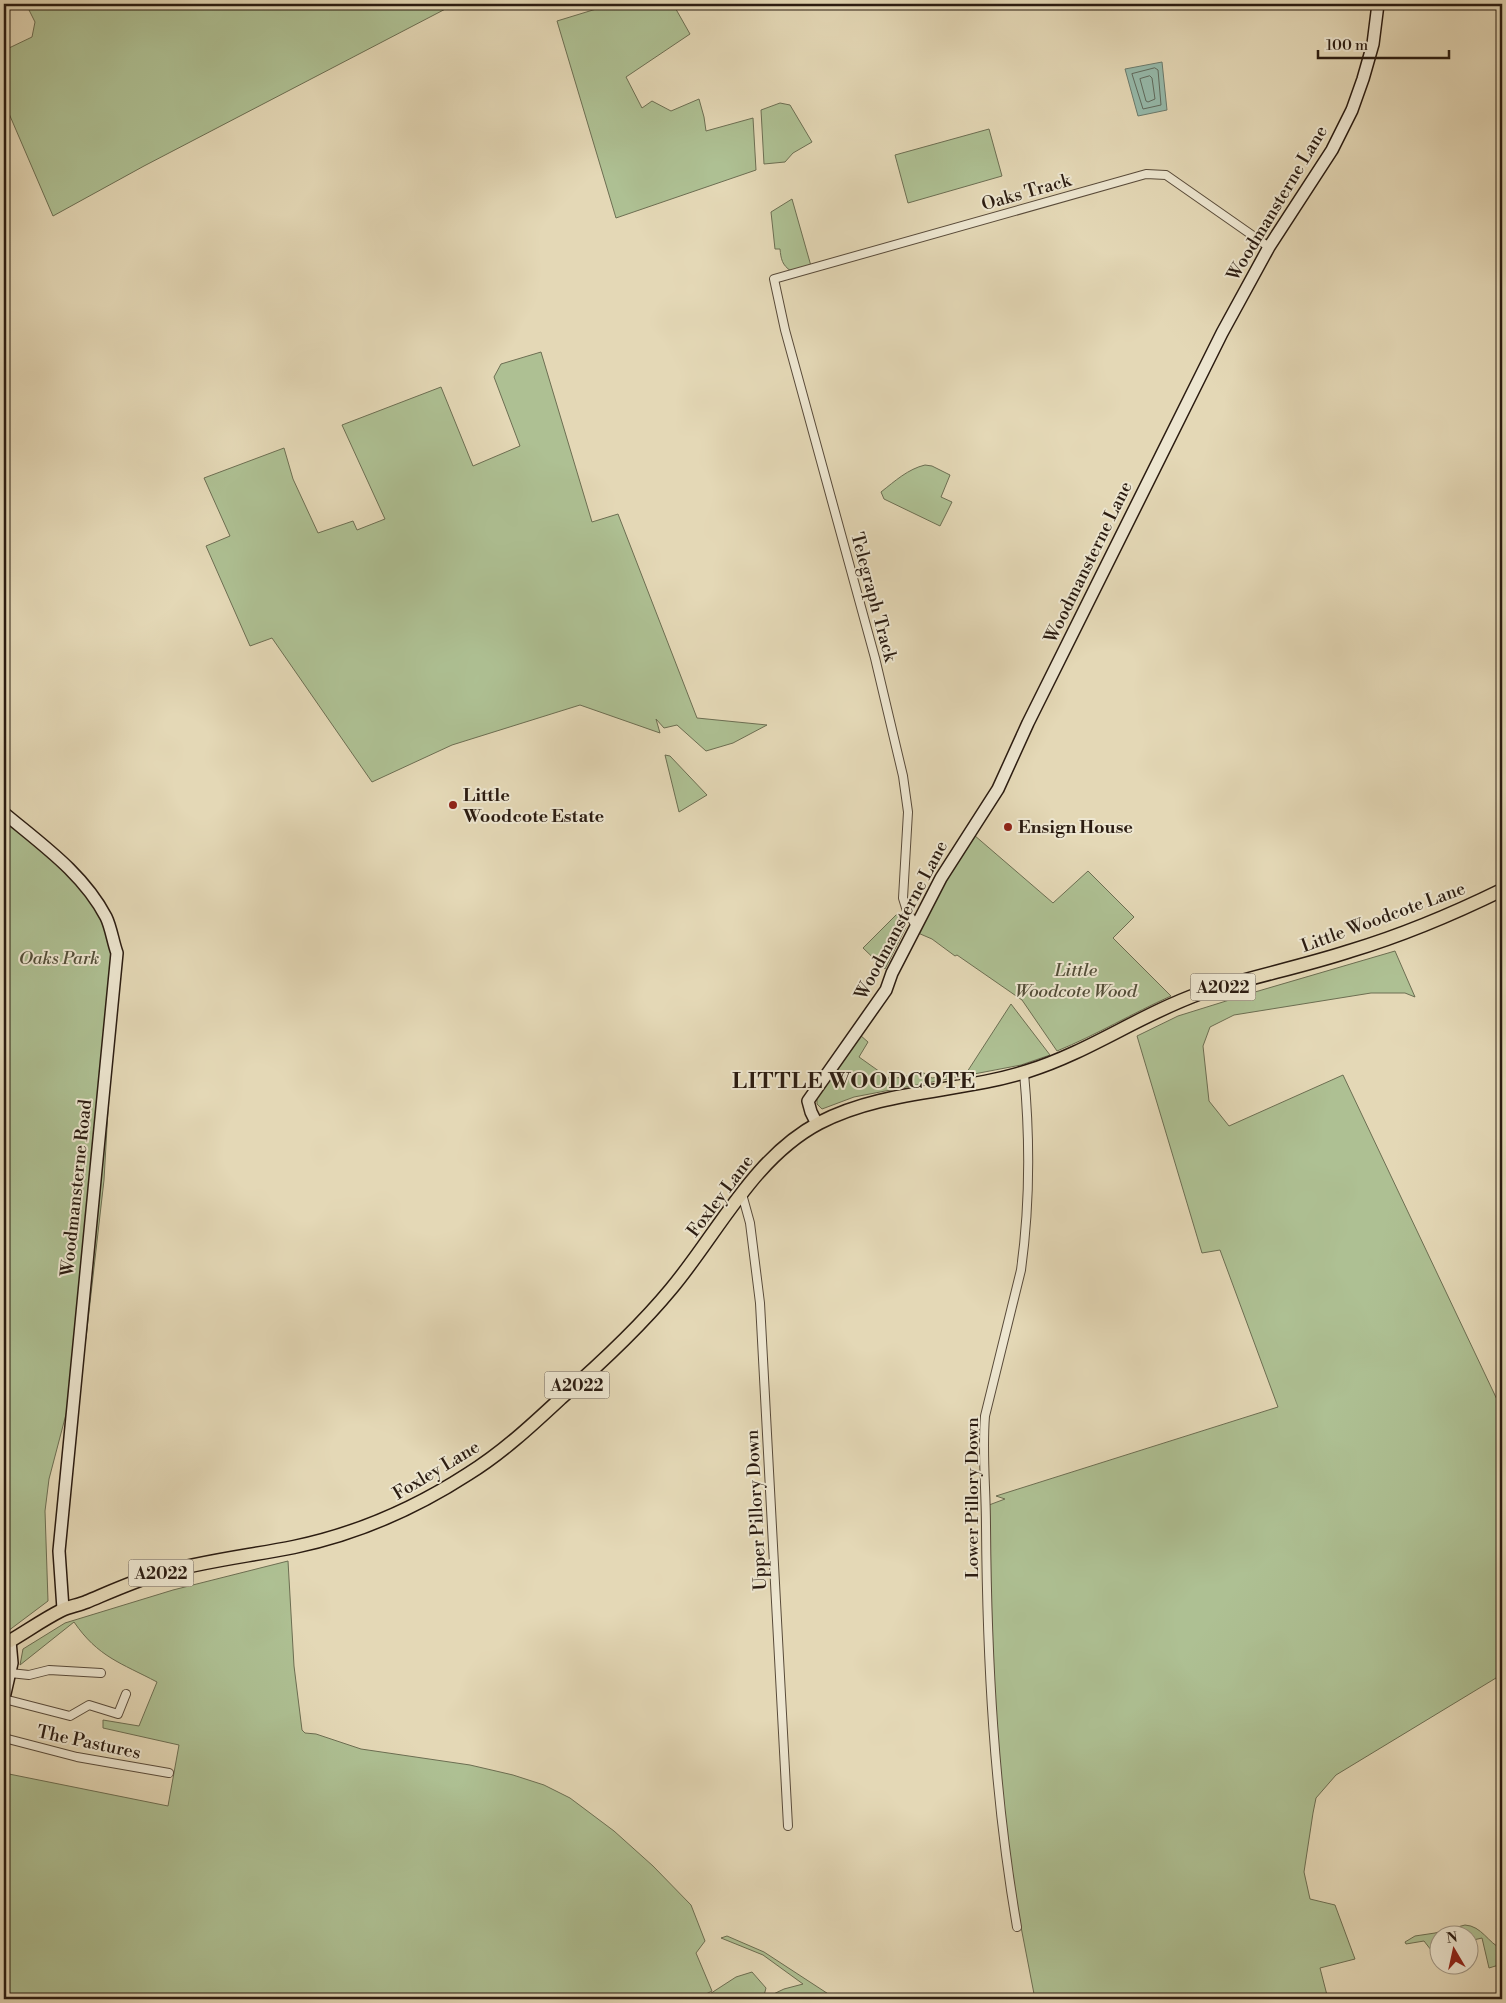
<svg xmlns="http://www.w3.org/2000/svg" width="1506" height="2003" viewBox="0 0 1506 2003" font-family="'Libre Bodoni',serif">
<style>
.green{fill:#aec093;stroke:#6c6e52}
.water{fill:#96baab;stroke:#6b7b6d}
.lines{fill:none;stroke-linecap:round;stroke-linejoin:round}
.shore{stroke:#606b5e;stroke-width:1}
.street-casing{stroke:#594b3a;stroke-width:10}
.secondary-casing{stroke:#2b1c11;stroke-width:14}
.primary-casing{stroke:#2b1c11;stroke-width:15}
.street{stroke:#ede6d0;stroke-width:8}
.secondary{stroke:#ede6d0;stroke-width:11}
.primary{stroke:#e4d8b6;stroke-width:12}
.poi-dot{fill:#8f2418;stroke:#ede6d0;stroke-width:2}
.labels{text-anchor:middle;stroke-width:4;stroke-linejoin:round;paint-order:stroke}
.shield{fill:#ede6d0;stroke:#65594a;stroke-width:1}
.shield-label{font-size:16px;font-weight:bold;fill:#2b1c11}
.street-label{font-size:18px;fill:#2b1c11;stroke:#ede6d0}
.poi-label{font-size:18px;font-weight:bold;fill:#2b1c11;stroke:#ede6d0;text-anchor:start}
.park-label{font-size:18px;font-style:italic;fill:#524d38;stroke:#ede6d0}
.district-label{font-size:22px;font-weight:bold;letter-spacing:1px;fill:#2b1c11;stroke:#ede6d0}
</style>
<rect width="100%" height="100%" fill="#e4d8b6"/>
<filter id="stains"><feTurbulence type="fractalNoise" baseFrequency=".004" numOctaves="4"/><feColorMatrix values="0 0 0 0 .2 0 0 0 0 .09 0 0 0 0 .02 0 0 0 .5 -.17"/></filter>
<radialGradient id="worn" r=".72"><stop offset=".6" stop-color="#630" stop-opacity="0"/><stop offset="1" stop-color="#630" stop-opacity=".3"/></radialGradient>
<g class="green">
<path d="M 26,4 L 455,4 L 144,166 L 53,216 L 4,102 L 4,56 L 9,48 L 32,37 L 35,22 Z"/>
<path d="M 605,4 L 673,4 L 690,34 L 626,77 L 642,108 L 652,101 L 671,111 L 699,99 L 704,117 L 706,131 L 753,118 L 756,170 L 616,218 L 557,21 L 606,6 Z"/>
<path d="M 780,103 L 790,105 L 812,142 L 793,153 L 785,162 L 764,164 L 761,110 Z"/>
<path d="M 989,129 L 1002,176 L 908,203 L 895,155 Z"/>
<path d="M 792,199 L 811,266 L 791,271 C 782,265 781,259 780,249 L 775,249 L 771,212 Z"/>
<path d="M 541,352 L 592,522 L 618,514 L 697,718 L 767,725 L 733,743 L 706,751 L 677,725 L 664,728 L 656,719 L 660,733 L 580,705 L 452,745 L 372,782 L 272,638 L 250,646 L 206,546 L 230,536 L 204,478 L 284,448 L 293,479 L 318,533 L 353,521 L 357,530 L 385,519 L 342,425 L 441,387 L 473,466 L 520,446 L 494,377 L 501,364 Z"/>
<path d="M 925,465 L 932,466 L 950,475 L 941,497 L 952,502 L 940,526 L 884,499 L 881,492 C 895,481 908,469 925,465 Z"/>
<path d="M 665,755 L 670,756 L 707,795 L 679,812 Z"/>
<path d="M 4,813 L 91,893 L 117,953 L 104,1180 L 86,1338 L 49,1479 L 45,1511 L 48,1601 L 4,1634 Z"/>
<path d="M 974,835 L 1053,903 L 1088,871 L 1134,917 L 1113,938 L 1171,996 C 1133,1013 1096,1035 1057,1051 L 1022,1000 L 957,955 L 955,956 L 932,939 L 918,933 L 943,879 Z"/>
<path d="M 897,914 L 906,927 L 885,969 L 863,948 Z"/>
<path d="M 1395,951 L 1415,997 L 1405,993 L 1371,993 L 1234,1015 L 1210,1027 L 1203,1046 L 1209,1101 L 1229,1126 L 1343,1075 L 1502,1410 L 1502,1670 L 1496,1678 L 1336,1775 L 1316,1798 L 1313,1813 L 1304,1872 L 1310,1899 L 1335,1905 L 1355,1959 L 1320,1968 L 1328,1999 L 1035,1999 L 1009,1865 L 1001,1791 L 989,1616 L 989,1505 L 1005,1499 L 996,1496 L 1278,1407 L 1220,1250 L 1202,1253 L 1137,1036 L 1178,1016 L 1255,992 Z"/>
<path d="M 1011,1004 L 1050,1055 L 1021,1065 L 854,1097 L 822,1109 L 817,1104 L 817,1098 L 860,1035 L 868,1042 L 859,1057 L 890,1079 L 924,1073 L 932,1078 L 967,1072 Z"/>
<path d="M 288,1561 L 294,1666 L 302,1730 L 305,1733 L 316,1734 L 361,1749 L 470,1765 L 513,1775 L 544,1785 L 570,1798 L 614,1831 L 653,1866 L 691,1905 L 705,1941 L 696,1953 L 712,1991 L 696,1999 L 4,1999 L 4,1773 L 168,1806 L 179,1745 L 103,1728 L 103,1720 L 139,1726 L 157,1682 C 121,1663 98,1657 74,1622 L 20,1665 L 23,1649 L 65,1623 L 173,1590 Z"/>
<path d="M 1465,1925 C 1482,1926 1488,1943 1502,1949 L 1502,1964 L 1489,1968 L 1482,1938 L 1469,1941 L 1468,1936 L 1438,1936 L 1438,1948 L 1431,1950 L 1424,1941 L 1406,1944 L 1405,1942 L 1415,1936 L 1435,1933 Z"/>
<path d="M 727,1936 L 764,1952 L 836,1999 L 702,1999 L 736,1977 L 752,1972 L 766,1988 L 763,1999 L 784,1989 L 803,1984 L 763,1955 L 721,1938 Z"/>
</g>
<path class="water" d="M 1162,62 L 1167,110 L 1138,116 L 1125,69 Z"/>
<g class="lines">
<g class="shore">
<path d="M 1155,68 L 1158,70 L 1161,105 L 1143,109 L 1132,74 Z"/>
<path d="M 1150,76 L 1152,78 L 1155,99 L 1148,102 L 1146,101 L 1140,79 Z"/>
</g>
<g class="street-casing">
<g id="street">
<path d="M 916,926 L 907,911 L 903,898 L 908,812 L 903,776 L 875,658 L 785,330 L 774,279 L 1146,174 L 1166,175 L 1269,247"/>
<path d="M 742,1194 L 750,1223 L 760,1303 L 788,1826"/>
<path d="M 10,1673 L 29,1675 L 49,1670 L 101,1673"/>
<path d="M 4,1699 L 70,1716 L 89,1705 L 118,1714 L 126,1694"/>
<path d="M 4,1738 L 77,1757 L 169,1773"/>
<path d="M 1017,1927 C 994,1794 987,1660 986,1526 C 986,1489 982,1453 985,1416 L 1021,1270 C 1030,1205 1030,1138 1024,1073"/>
</g>
</g>
<g class="secondary-casing">
<g id="secondary">
<path d="M 4,813 C 41,844 83,873 106,917 C 111,927 113,942 117,953 L 59,1551 L 63,1609"/>
<path d="M 817,1124 L 811,1112 L 808,1101 L 886,990 L 892,973 L 941,878 L 998,789 L 1028,723 L 1222,333 L 1269,247 L 1332,150 L 1352,110 L 1363,79 L 1373,44 L 1378,4"/>
<path d="M 4,1698 L 12,1663 L 10,1641"/>
</g>
</g>
<g class="primary-casing">
<path id="primary" d="M 4,1642 L 10,1641 C 27,1631 44,1619 62,1610 C 69,1607 78,1605 86,1602 C 110,1592 134,1581 158,1574 C 202,1561 249,1556 294,1547 C 356,1534 414,1509 468,1474 C 502,1453 532,1425 561,1398 C 600,1364 638,1329 671,1289 C 718,1233 753,1158 819,1123 C 884,1089 960,1093 1028,1071 C 1089,1052 1141,1014 1201,993 C 1250,977 1301,967 1350,951 C 1400,936 1455,913 1502,890"/>
</g>
<use href="#street" class="street"/>
<use href="#secondary" class="secondary"/>
<use href="#primary" class="primary"/>
</g>
<g class="poi-dot">
<circle cx="453" cy="805" r="5"/>
<circle cx="1008" cy="827" r="5"/>
</g>
<g class="labels">
<g class="shield">
<rect x="1190.5" y="973.5" width="65" height="27" rx="4"/>
<rect x="544.5" y="1371.5" width="65" height="27" rx="4"/>
<rect x="128.5" y="1559.5" width="65" height="27" rx="4"/>
</g>
<g class="shield-label">
<text x="1223" y="993">A2022</text>
<text x="577" y="1391">A2022</text>
<text x="161" y="1579">A2022</text>
</g>
<g class="street-label">
<text transform="translate(1026 192) rotate(-16)" y="6">Oaks Track</text>
<text transform="translate(1277 203) rotate(-59)" y="6">Woodmansterne Lane</text>
<text transform="translate(1088 562) rotate(-64)" y="6">Woodmansterne Lane</text>
<text transform="translate(874 597) rotate(75)" y="6">Telegraph Track</text>
<text transform="translate(1383 917) rotate(-20)" y="6">Little Woodcote Lane</text>
<text transform="translate(901 920) rotate(-62)" y="6">Woodmansterne Lane</text>
<text transform="translate(76 1188) rotate(-84)" y="6">Woodmansterne Road</text>
<text transform="translate(720 1196) rotate(-53)" y="6">Foxley Lane</text>
<text transform="translate(436 1470) rotate(-31)" y="6">Foxley Lane</text>
<text transform="translate(972 1498) rotate(-90)" y="6">Lower Pillory Down</text>
<text transform="translate(756 1510) rotate(-93)" y="6">Upper Pillory Down</text>
<text transform="translate(89 1742) rotate(12)" y="6">The Pastures</text>
</g>
<g class="poi-label">
<text x="463" y="801">Little<tspan x="463" dy="21">Woodcote Estate</tspan></text>
<text x="1018" y="833">Ensign House</text>
</g>
<g class="park-label">
<text x="59" y="964">Oaks Park</text>
<text x="1076" y="976">Little<tspan x="1076" dy="21">Woodcote Wood</tspan></text>
</g>
<g class="district-label">
<text x="854" y="1088">LITTLE WOODCOTE</text>
</g>
</g>
<rect width="1506" height="2003" fill="none" stroke="#e4d8b6" stroke-width="20"/>
<rect x="5" y="5" width="1496" height="1993" fill="none" stroke="#2b1c11" stroke-width="2.5"/>
<rect x="10" y="10" width="1486" height="1983" fill="none" stroke="#2b1c11"/>
<g transform="translate(1454 1950) rotate(351)"><circle r="24" fill="#ede6d0" stroke="#9f9584"/>
<path d="M0-4L9 19L0 12L-9 19Z" fill="#8f2418"/>
<text y="-8" font-size="14" font-weight="bold" text-anchor="middle" fill="#2b1c11">N</text>
</g>
<path d="M1318 50v8h131v-8" fill="none" stroke="#2b1c11" stroke-width="2.5"/>
<text x="1326" y="50" font-size="15" fill="#2b1c11" stroke="#ede6d0" stroke-width="4" paint-order="stroke">100 m</text>
<rect width="100%" height="100%" filter="url(#stains)"/>
<rect width="100%" height="100%" fill="url(#worn)"/>
</svg>
